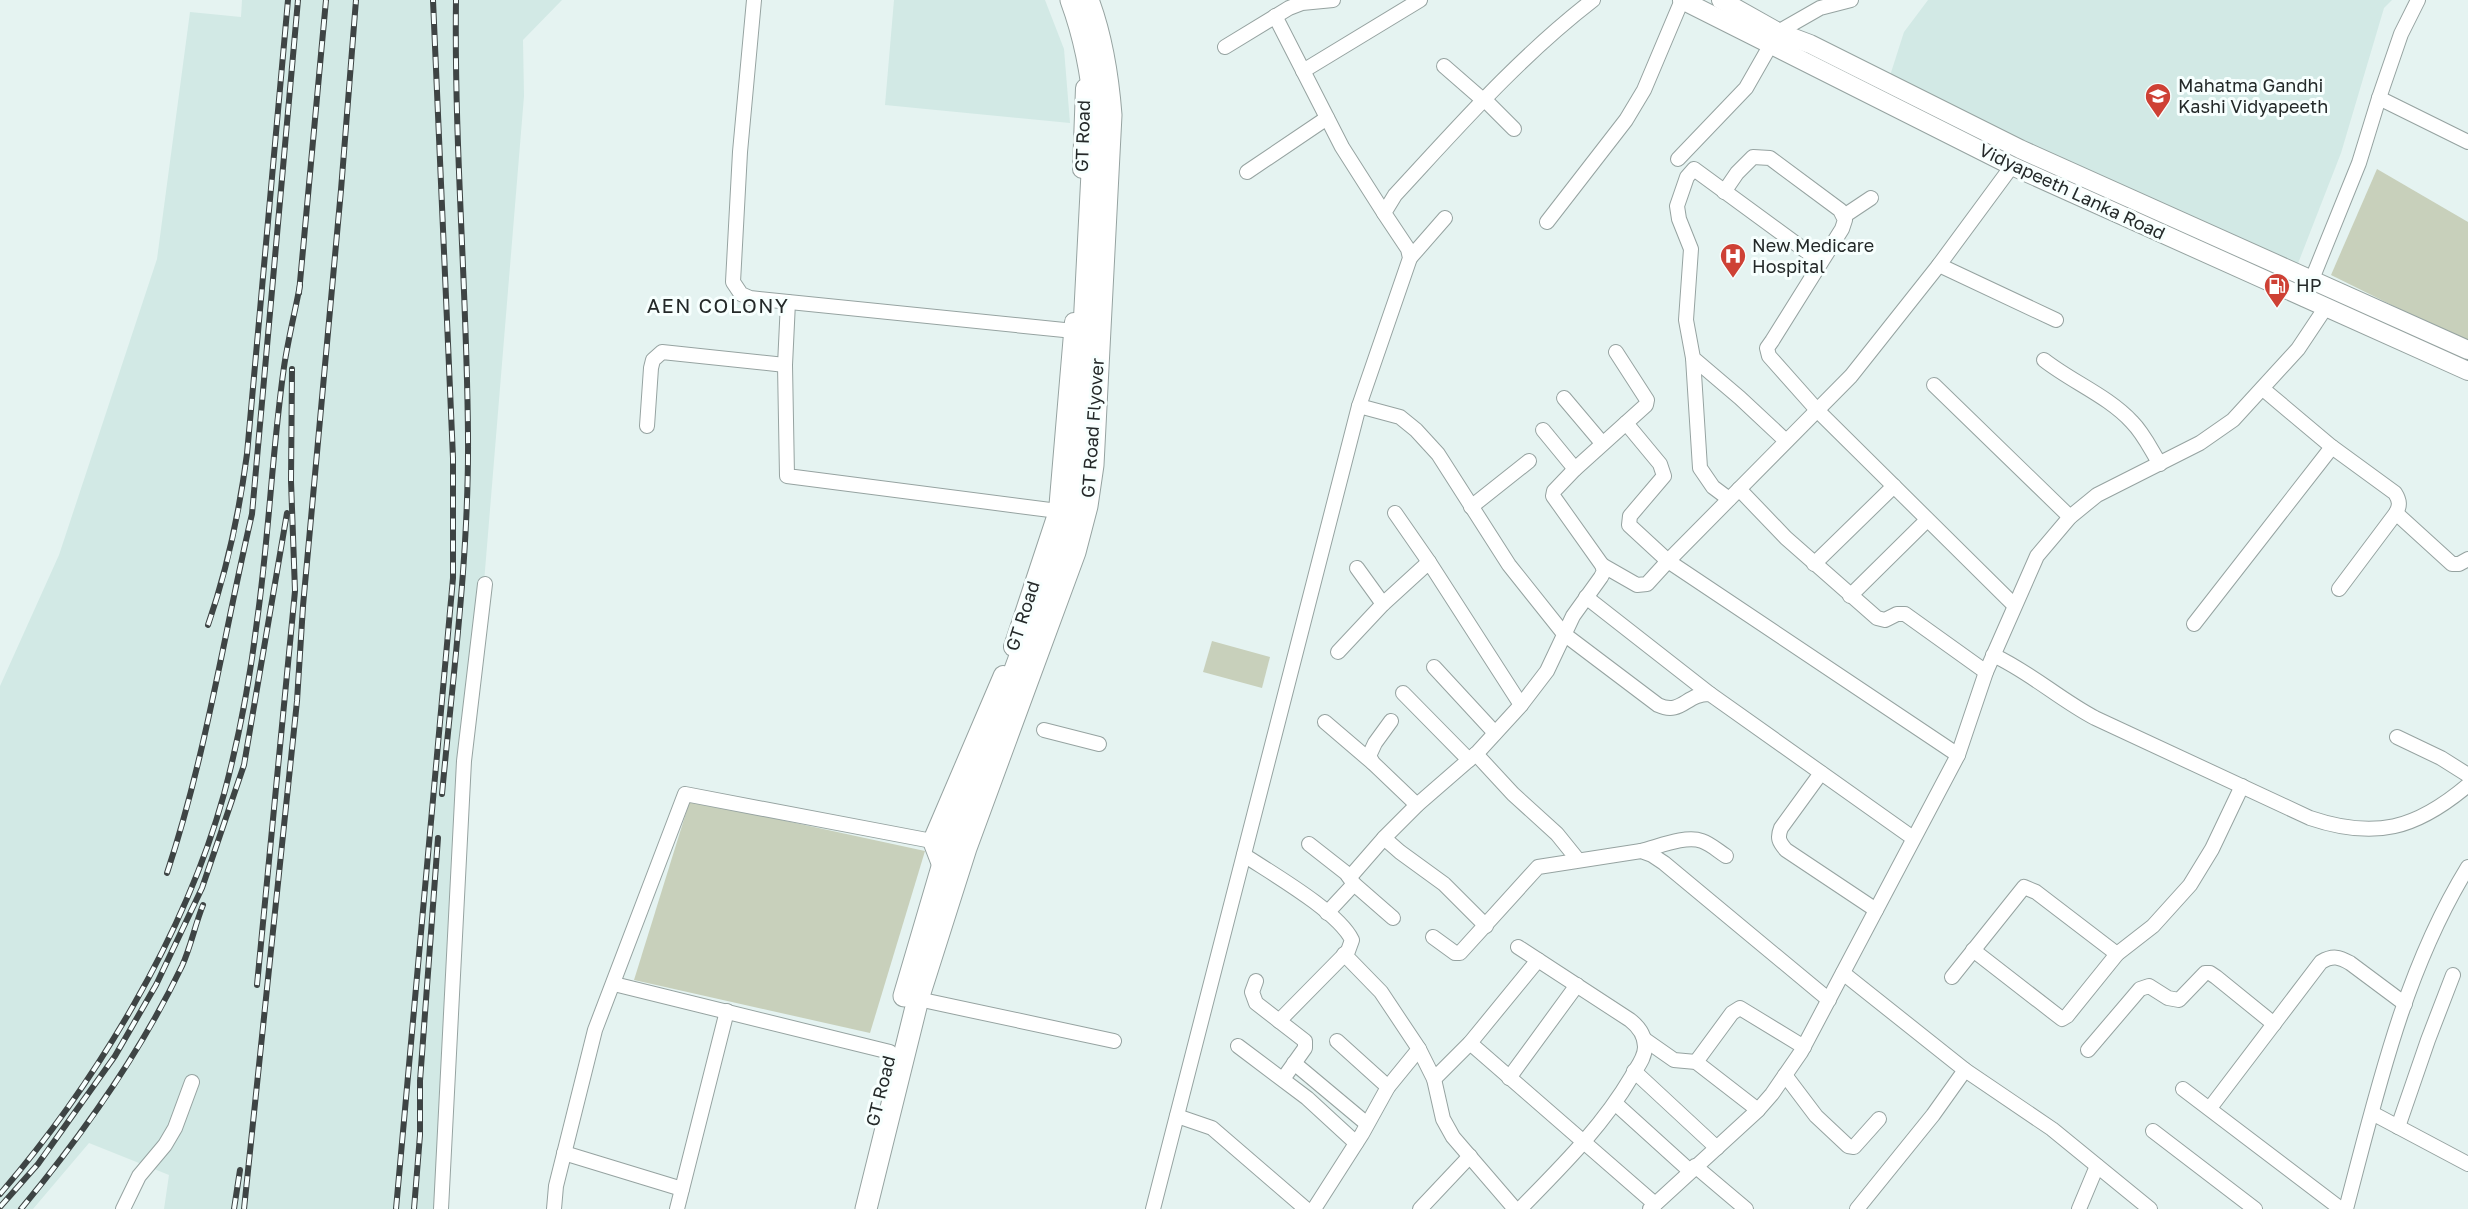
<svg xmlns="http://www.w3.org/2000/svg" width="2468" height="1209" viewBox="0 0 2468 1209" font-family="'Golos Text',sans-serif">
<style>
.built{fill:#d2e9e5}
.green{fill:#c8d0bb}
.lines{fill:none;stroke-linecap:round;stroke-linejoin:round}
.minor-casing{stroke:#96a3a1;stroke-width:16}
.major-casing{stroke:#96a3a1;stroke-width:20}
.highway-casing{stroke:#96a3a1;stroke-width:23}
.minor{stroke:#fff;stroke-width:14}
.major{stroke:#fff;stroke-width:18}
.highway{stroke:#fff;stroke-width:21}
.rail-casing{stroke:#3e4444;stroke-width:6}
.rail{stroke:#f7fffe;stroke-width:4;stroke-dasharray:11;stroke-linecap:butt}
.labels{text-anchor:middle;stroke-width:6;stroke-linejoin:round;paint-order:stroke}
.poi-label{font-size:18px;fill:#242929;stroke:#f7fffe;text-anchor:start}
.street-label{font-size:18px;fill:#242929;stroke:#f7fffe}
.neighbourhood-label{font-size:20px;letter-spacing:1.5px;fill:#242929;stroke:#f7fffe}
</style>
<rect width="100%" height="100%" fill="#e5f3f1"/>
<g class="built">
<path d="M 242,0 L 562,0 L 523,40 L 524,96 L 439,1130 L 446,1209 L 164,1209 L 169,1175 L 89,1143 L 33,1209 L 0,1209 L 0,686 L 59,555 L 157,259 L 190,12 L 241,17 Z"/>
<path d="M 894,0 L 1045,0 L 1064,49 L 1070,123 L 885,105 Z"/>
<path d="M 1928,0 L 2392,0 L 2384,8 L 2341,153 L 2297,266 L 1887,85 L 1904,32 Z"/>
</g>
<g class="green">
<path d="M 2377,169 L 2468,222 L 2468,343 L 2331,275 Z"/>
<path d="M 1212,641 L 1270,657 L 1262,688 L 1203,672 Z"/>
<path d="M 690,800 L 925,851 L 870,1033 L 634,980 Z"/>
</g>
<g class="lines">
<g class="minor-casing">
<g id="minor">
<path d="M 754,0 L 740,152 L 733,282 L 741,294 L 750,298 L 1074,331"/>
<path d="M 1275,16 L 1342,147 L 1384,213"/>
<path d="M 1225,47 L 1289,8 L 1302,3 L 1333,0"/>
<path d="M 1444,66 L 1483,100"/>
<path d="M 1303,71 L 1420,0"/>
<path d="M 2379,98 L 2468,142"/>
<path d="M 1484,99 L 1514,129"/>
<path d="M 1678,159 L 1746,88 L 1778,32 L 1820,8 L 1851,0"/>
<path d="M 1247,172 L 1327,118"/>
<path d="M 1724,192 L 1737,173 L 1753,157 L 1770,158 L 1840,210 L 1845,220 L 1842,229 L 1772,341 L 1767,348 L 1769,356 L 1817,410 L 2014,605"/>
<path d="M 1844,216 L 1871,198"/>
<path d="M 1547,222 L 1626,120 L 1644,90 L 1682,0"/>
<path d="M 1410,258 L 1445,218"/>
<path d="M 1939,265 L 2056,320"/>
<path d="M 2304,299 L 2359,163 L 2379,98 L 2401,34 L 2418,0"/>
<path d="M 788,302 L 785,365 L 787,476 L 1058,511"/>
<path d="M 1693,358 L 1700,468 L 1713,487 L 1729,499"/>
<path d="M 2044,360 C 2072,382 2108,396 2132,422 C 2144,434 2151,450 2160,464"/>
<path d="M 1934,385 L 2070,517"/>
<path d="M 2263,389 L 2332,447 L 2395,493 C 2400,501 2400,506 2396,513 L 2339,589"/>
<path d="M 1564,398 L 1602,443"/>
<path d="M 1359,406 L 1400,417 L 1416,430 L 1438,454 L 1509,565 L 1564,634 L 1658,705 C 1682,716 1686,693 1710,694 L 1913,838"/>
<path d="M 647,426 L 651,368 L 653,360 L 662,352 L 785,365"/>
<path d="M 1543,430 L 1575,469"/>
<path d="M 1786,441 L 1740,398 L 1693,358 L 1686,320 L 1691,249 L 1679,219 L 1677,206 L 1687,177 L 1694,169 L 1821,262"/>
<path d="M 1739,489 L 1786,538 L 1877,618 L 1885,620 L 1897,614 L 1905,614 L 1986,672"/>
<path d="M 1471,507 L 1529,461"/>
<path d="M 1395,513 L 1429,562"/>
<path d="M 2396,513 L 2452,564 L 2459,564 L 2468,559"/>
<path d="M 1814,564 L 1894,486"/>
<path d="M 1602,565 L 1637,585 L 1647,584 L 1668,561 L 1629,525 L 1630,516 L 1664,476 L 1660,464 L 1626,423"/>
<path d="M 1357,568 L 1383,604"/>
<path d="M 1850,596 L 1927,520"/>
<path d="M 1586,597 L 1710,694"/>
<path d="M 2194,624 L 2332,447"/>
<path d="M 1338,652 L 1383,604 L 1429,562 L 1521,705"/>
<path d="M 1993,655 C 2030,672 2059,699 2095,718 L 2310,818 C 2375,840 2416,829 2468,785"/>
<path d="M 1434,667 L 1495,733"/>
<path d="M 1403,693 L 1469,760"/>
<path d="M 1391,721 L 1375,743 L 1369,756 L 1373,763 L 1417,805"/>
<path d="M 1325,722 L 1373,763"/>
<path d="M 1044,730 L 1099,744"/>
<path d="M 2397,737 L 2441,758 L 2468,775"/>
<path d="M 1476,754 L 1513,794 L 1557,834 L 1578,860"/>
<path d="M 1958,755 L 1668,561 L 1851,376 L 1939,265 L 2012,166"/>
<path d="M 1821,773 L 1781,828 C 1777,838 1779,842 1786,850 L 1876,910"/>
<path d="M 1309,844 L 1346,873 L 1354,884 L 1327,913"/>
<path d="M 1641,851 C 1658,847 1685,835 1702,841 C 1711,844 1718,851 1726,856"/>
<path d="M 1244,855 C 1271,873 1338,911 1352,940 L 1348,951 L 1279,1021"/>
<path d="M 1350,877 L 1384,838"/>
<path d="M 1354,884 L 1393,918"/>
<path d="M 1486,926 L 1444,884 L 1400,852 L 1384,838 L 1417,805 L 1478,752 L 1521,705 L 1547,671 L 1573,616 L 1601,577 L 1604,571 L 1602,565 L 1553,496 L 1554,491 L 1575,469 L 1646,405 L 1647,400 L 1616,352"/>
<path d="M 1433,937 L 1455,953 L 1460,953 L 1538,867 L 1641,851 L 1652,855 L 1664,863 L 1829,1000"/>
<path d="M 1518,947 L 1630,1020 C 1639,1027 1645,1035 1645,1047 C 1645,1058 1637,1067 1632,1076 C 1602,1127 1561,1167 1520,1209"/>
<path d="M 1973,950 L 2062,1019 L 2067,1016 L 2117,954 L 2153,926 L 2190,885 L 2212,849 L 2242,786"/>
<path d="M 1344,954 L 1381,992 L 1419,1049 L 1434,1079 L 1443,1119 L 1453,1137 L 1515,1209"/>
<path d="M 1843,973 L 1965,1070 L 2052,1129 L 2150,1209"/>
<path d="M 1952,977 L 2024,887 L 2036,892 L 2117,954"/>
<path d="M 1256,981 L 1252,992 L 1256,1003 L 1305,1041 L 1305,1048 L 1283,1079"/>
<path d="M 614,984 L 890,1052"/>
<path d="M 918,999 L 1114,1041"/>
<path d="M 1644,1039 L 1674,1060 L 1696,1062 L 1758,1110"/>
<path d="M 1337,1041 L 1388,1087"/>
<path d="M 1470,1043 L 1655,1204"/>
<path d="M 1238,1046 L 1307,1098 L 1356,1143"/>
<path d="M 2088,1050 L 2140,989 L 2149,986 L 2168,998 L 2179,1000 L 2205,973 L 2210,973 L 2216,977 L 2274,1024"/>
<path d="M 1696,1062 L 1732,1013 L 1740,1008 L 1804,1047"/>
<path d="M 1294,1063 L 1367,1124"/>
<path d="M 1634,1071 L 1717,1148"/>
<path d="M 1785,1075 L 1816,1116 L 1848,1146 L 1854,1147 L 1879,1119"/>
<path d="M 1509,1078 L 1577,985"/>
<path d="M 1434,1079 L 1470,1043 L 1538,960"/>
<path d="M 2183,1089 L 2341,1209"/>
<path d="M 1616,1104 L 1690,1171"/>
<path d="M 2210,1108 L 2321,962 C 2333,955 2339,957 2350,963 L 2405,1004"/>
<path d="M 2372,1113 L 2468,1164"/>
<path d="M 1177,1116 L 1212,1128 L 1306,1209"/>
<path d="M 2398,1127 L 2428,1040 L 2453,975"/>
<path d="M 2153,1131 L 2255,1209"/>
<path d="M 564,1153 L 682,1189"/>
<path d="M 1695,1166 L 1746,1209"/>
<path d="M 123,1209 L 139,1176 L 165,1145 L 175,1128 L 192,1082"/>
<path d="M 441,1209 L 464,761 L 485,584"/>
<path d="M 554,1209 L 556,1186 L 595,1030 L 685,794 L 932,841"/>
<path d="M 677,1209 L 727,1011"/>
<path d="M 1153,1209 L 1359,406 L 1410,258 L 1408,249 L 1384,213 L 1395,195 C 1458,127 1519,57 1593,0"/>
<path d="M 1314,1209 L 1362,1134 L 1388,1087 L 1419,1049"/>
<path d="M 1420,1209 L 1470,1156"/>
<path d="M 1650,1209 L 1758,1110 L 1772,1094 L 1801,1052 L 1958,755 L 1986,672 L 2037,556 L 2070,517 L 2097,495 L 2200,443 L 2233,420 L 2298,349 L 2326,307"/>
<path d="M 1857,1209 L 1933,1115 L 1965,1070"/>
<path d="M 2079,1209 L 2097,1166"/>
<path d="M 2346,1209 C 2377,1092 2404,971 2468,867"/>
</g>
</g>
<g class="major-casing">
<g id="major">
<path d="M 1682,0 L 2012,166 L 2468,371"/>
<path d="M 1721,0 L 1778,32 L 1810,44 L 2020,149 L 2468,350"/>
<path d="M 1082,169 L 1085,88"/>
<path d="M 1013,647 L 1058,511 L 1074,322"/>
<path d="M 942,867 L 932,841 L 1003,675"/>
</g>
</g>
<g class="highway-casing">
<g id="highway">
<path d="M 904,996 L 942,867 L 1060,548 L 1072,503 L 1077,463 L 1095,115 C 1092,75 1085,38 1071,0"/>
<path d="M 866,1209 L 918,999 L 966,848 L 1075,552 L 1087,506 L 1093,465 L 1111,115 C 1108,76 1102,37 1088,0"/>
</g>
</g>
<use href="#minor" class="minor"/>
<use href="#major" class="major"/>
<use href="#highway" class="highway"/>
<g class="rail-casing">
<g id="rail">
<path d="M 299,293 L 326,0"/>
<path d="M 208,625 C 228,567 239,514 247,454 L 288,0"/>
<path d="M 442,794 C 453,675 469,556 468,436 C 467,290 454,145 456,0"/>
<path d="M 167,873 C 206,756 224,633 252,514 L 298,0"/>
<path d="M 257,985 L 295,591 L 291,481 L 292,369"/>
<path d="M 0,1194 C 95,1084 185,936 224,794 C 239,738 250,679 257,621 C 269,537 272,451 284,367 C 288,340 295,312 300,285"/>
<path d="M 0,1207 L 38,1164 L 115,1056 L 156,985 L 202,888 L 244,765 L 287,513"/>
<path d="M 21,1209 C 83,1134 140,1054 182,966 C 191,946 195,925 203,905"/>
<path d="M 234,1209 L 240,1170"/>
<path d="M 244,1209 L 297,701 L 303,606 L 341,190 L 356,0"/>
<path d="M 396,1209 L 453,578 L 453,458 L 433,0"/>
<path d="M 414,1209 L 420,1135 L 420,1081 L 438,838"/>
</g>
</g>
<use href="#rail" class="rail"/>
</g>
<defs>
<g id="university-pin" transform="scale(1.35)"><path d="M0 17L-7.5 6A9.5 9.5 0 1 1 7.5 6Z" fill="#ce4135" stroke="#f7fffe"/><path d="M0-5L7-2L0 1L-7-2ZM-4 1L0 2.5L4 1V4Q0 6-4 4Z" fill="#fff"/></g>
<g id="hospital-pin" transform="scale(1.35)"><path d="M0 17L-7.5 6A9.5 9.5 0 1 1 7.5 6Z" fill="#ce4135" stroke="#f7fffe"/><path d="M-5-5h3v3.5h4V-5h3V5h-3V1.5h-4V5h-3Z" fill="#fff"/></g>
<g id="fuel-pin" transform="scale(1.35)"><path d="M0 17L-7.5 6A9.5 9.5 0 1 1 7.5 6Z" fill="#ce4135" stroke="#f7fffe"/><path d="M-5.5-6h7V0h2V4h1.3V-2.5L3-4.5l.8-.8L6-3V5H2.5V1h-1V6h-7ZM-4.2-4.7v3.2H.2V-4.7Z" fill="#fff"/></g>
</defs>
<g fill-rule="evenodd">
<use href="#university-pin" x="2158" y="96"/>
<use href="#hospital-pin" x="1733" y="256"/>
<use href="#fuel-pin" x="2277" y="286"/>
</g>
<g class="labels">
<g class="poi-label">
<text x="2178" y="92">Mahatma Gandhi<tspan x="2178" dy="21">Kashi Vidyapeeth</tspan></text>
<text x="1752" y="252">New Medicare<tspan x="1752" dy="21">Hospital</tspan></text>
<text x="2296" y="292">HP</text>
</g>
<g class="street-label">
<text transform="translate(1083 136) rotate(-88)" y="6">GT Road</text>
<text transform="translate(2072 192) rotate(25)" y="6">Vidyapeeth Lanka Road</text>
<text transform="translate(1093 428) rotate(-86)" y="6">GT Road Flyover</text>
<text transform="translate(1023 616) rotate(-72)" y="6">GT Road</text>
<text transform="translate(881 1091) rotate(-76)" y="6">GT Road</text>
</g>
<g class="neighbourhood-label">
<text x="718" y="313">AEN COLONY</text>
</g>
</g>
</svg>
